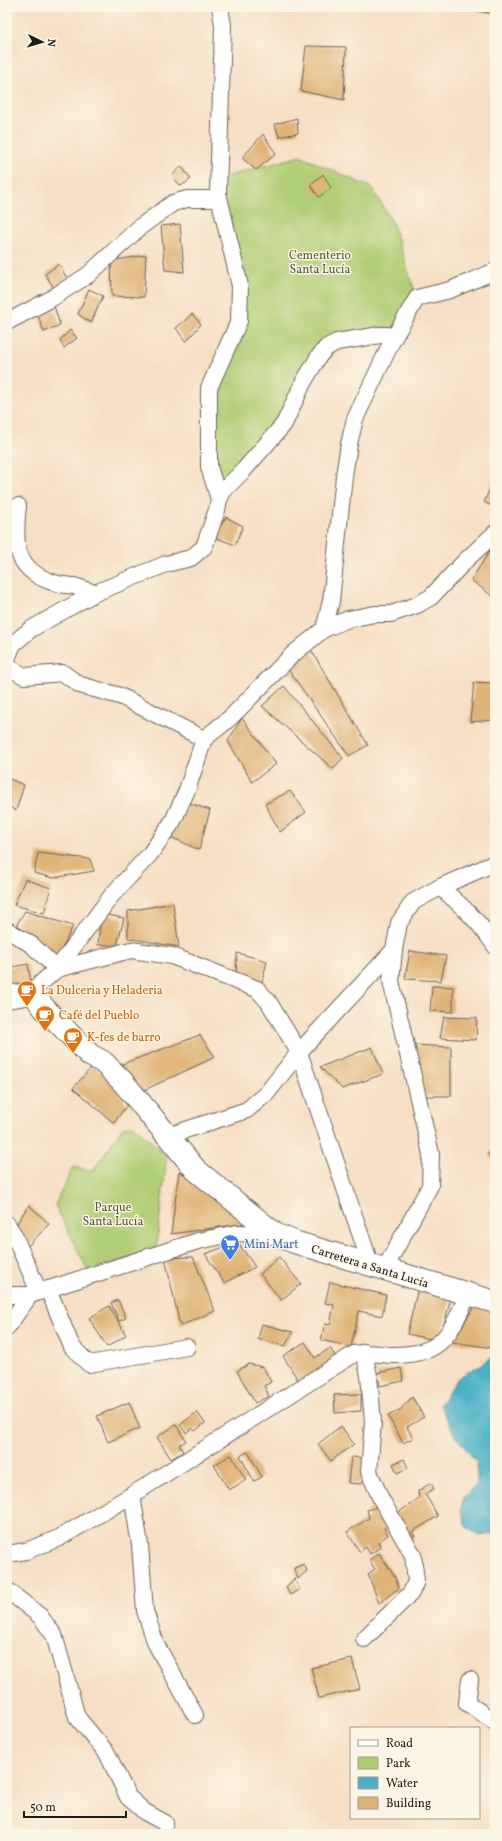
<svg xmlns="http://www.w3.org/2000/svg" width="502" height="1841" viewBox="0 0 502 1841" font-family="Vollkorn,serif">
<style>
.green{fill:#b1cd74;stroke:#667448}
.water{fill:#48b1c7;stroke:#326672}
.building{fill:#e0b478}
.lines{fill:none;stroke-linecap:round;stroke-linejoin:round}
.street-casing{stroke:#686057;stroke-width:18}
.secondary-casing{stroke:#686057;stroke-width:24}
.street{stroke:#fff;stroke-width:16}
.secondary{stroke:#fff;stroke-width:22}
.labels{text-anchor:middle;stroke-width:3;stroke-linejoin:round;paint-order:stroke}
.park-label{font-size:12px;fill:#505a3b;stroke:#fcf5e5}
.food-label{font-size:12px;fill:#c56008;stroke:#fcf5e5;text-anchor:start}
.shop-label{font-size:12px;fill:#366cbe;stroke:#fcf5e5;text-anchor:start}
.street-label{font-size:12px;fill:#1c1c1c;stroke:#fcf5e5}
</style>
<rect width="100%" height="100%" fill="#fcf5e5"/>
<filter id="ink" filterUnits="userSpaceOnUse"><feTurbulence type="fractalNoise" baseFrequency=".025" numOctaves="2"/><feDisplacementMap in="SourceGraphic" scale="8" xChannelSelector="R" yChannelSelector="G"/><feConvolveMatrix kernelMatrix="1 2 1 2 8 2 1 2 1" color-interpolation-filters="sRGB"/></filter>
<filter id="wash" filterUnits="userSpaceOnUse"><feTurbulence type="fractalNoise" baseFrequency=".012" numOctaves="4" result="noise"/><feDisplacementMap in="SourceGraphic" scale="16" xChannelSelector="R" yChannelSelector="G"/><feGaussianBlur stdDeviation="0.9" result="paint"/><feColorMatrix in="noise" values="0 0 0 0 0 0 0 0 0 0 0 0 0 0 0 0 0 1.4 0 .05"/><feComposite in="paint" operator="in"/></filter>
<g filter="url(#wash)">
<rect width="100%" height="100%" fill="#f6dfc4"/>
<g class="green">
<path d="M 300,156 L 372,188 L 393,224 L 417,298 L 393,339 L 346,342 L 311,372 L 292,416 L 224,490 L 211,466 L 211,387 L 240,321 L 218,179 Z"/>
<path d="M 133,1125 L 167,1156 L 156,1250 L 88,1271 L 55,1205 L 73,1167 L 93,1171 L 123,1127 Z"/>
</g>
<path class="water" d="M 495,1356 L 495,1534 L 479,1535 L 466,1527 L 461,1510 L 464,1497 L 477,1484 L 477,1463 L 454,1434 L 440,1405 L 458,1378 Z"/>
<g id="blocks">
<g class="building">
<path d="M 478,7 L 495,7 L 495,14 L 477,11 Z"/>
<path d="M 306,46 L 346,47 L 344,100 L 301,91 Z"/>
<path d="M 297,118 L 298,133 L 279,137 L 275,124 Z"/>
<path d="M 263,134 L 276,154 L 256,170 L 242,158 Z"/>
<path d="M 181,166 L 191,179 L 181,186 L 172,176 Z"/>
<path d="M 323,174 L 331,188 L 319,197 L 310,185 Z"/>
<path d="M 180,224 L 184,272 L 165,270 L 161,226 Z"/>
<path d="M 146,255 L 144,297 L 112,296 L 111,261 Z"/>
<path d="M 59,264 L 70,284 L 57,293 L 45,274 Z"/>
<path d="M 89,289 L 103,296 L 91,323 L 78,314 Z"/>
<path d="M 54,306 L 60,325 L 44,332 L 38,315 Z"/>
<path d="M 192,314 L 201,324 L 186,342 L 176,328 Z"/>
<path d="M 70,330 L 77,338 L 64,348 L 60,340 Z"/>
<path d="M 494,480 L 495,481 L 495,507 L 484,502 Z"/>
<path d="M 226,517 L 243,526 L 235,545 L 214,537 Z"/>
<path d="M 491,549 L 495,551 L 495,598 L 471,580 Z"/>
<path d="M 311,650 L 368,745 L 349,756 L 288,669 Z"/>
<path d="M 474,682 L 492,683 L 493,720 L 470,722 Z"/>
<path d="M 284,686 L 343,758 L 333,769 L 262,706 Z"/>
<path d="M 242,718 L 276,764 L 252,782 L 228,741 Z"/>
<path d="M 7,778 L 24,785 L 16,811 L 7,805 Z"/>
<path d="M 290,791 L 306,812 L 280,832 L 265,804 Z"/>
<path d="M 189,803 L 210,810 L 199,850 L 171,837 Z"/>
<path d="M 38,853 L 90,859 L 94,871 L 53,878 L 34,873 Z"/>
<path d="M 25,879 L 51,888 L 44,913 L 14,905 Z"/>
<path d="M 173,903 L 179,947 L 128,938 L 128,911 Z"/>
<path d="M 25,911 L 73,926 L 55,963 L 17,924 Z"/>
<path d="M 101,914 L 124,918 L 117,945 L 98,945 Z"/>
<path d="M 410,951 L 446,956 L 441,981 L 405,979 Z"/>
<path d="M 237,953 L 267,961 L 261,986 L 236,977 Z"/>
<path d="M 28,964 L 32,990 L 7,994 L 7,968 Z"/>
<path d="M 432,986 L 453,987 L 453,1012 L 430,1011 Z"/>
<path d="M 444,1017 L 477,1018 L 476,1040 L 440,1038 Z"/>
<path d="M 200,1035 L 215,1057 L 140,1092 L 117,1066 Z"/>
<path d="M 415,1045 L 451,1047 L 451,1096 L 423,1096 Z"/>
<path d="M 372,1047 L 383,1074 L 342,1089 L 320,1067 Z"/>
<path d="M 94,1065 L 112,1084 L 127,1105 L 114,1123 L 73,1088 Z"/>
<path d="M 495,1149 L 495,1163 L 488,1154 Z"/>
<path d="M 179,1171 L 248,1223 L 171,1234 Z"/>
<path d="M 29,1205 L 49,1224 L 26,1248 L 15,1226 Z"/>
<path d="M 238,1242 L 255,1267 L 224,1283 L 205,1254 Z"/>
<path d="M 193,1257 L 215,1311 L 180,1326 L 165,1258 Z"/>
<path d="M 279,1257 L 301,1284 L 281,1300 L 260,1274 Z"/>
<path d="M 330,1282 L 386,1295 L 382,1316 L 359,1311 L 351,1347 L 321,1340 L 325,1324 L 330,1325 L 334,1305 L 325,1303 Z"/>
<path d="M 419,1284 L 450,1301 L 440,1341 L 407,1334 Z"/>
<path d="M 118,1300 L 126,1318 L 119,1321 L 111,1303 Z"/>
<path d="M 109,1306 L 126,1335 L 107,1347 L 89,1318 Z"/>
<path d="M 474,1307 L 495,1311 L 495,1343 L 493,1348 L 452,1342 Z"/>
<path d="M 262,1324 L 293,1332 L 285,1346 L 258,1339 Z"/>
<path d="M 305,1342 L 315,1358 L 330,1348 L 337,1359 L 300,1383 L 283,1356 Z"/>
<path d="M 249,1364 L 263,1367 L 271,1382 L 264,1386 L 269,1396 L 255,1403 L 237,1371 Z"/>
<path d="M 401,1368 L 403,1381 L 380,1386 L 377,1373 Z"/>
<path d="M 361,1394 L 361,1411 L 335,1413 L 334,1395 Z"/>
<path d="M 412,1397 L 424,1417 L 407,1427 L 413,1438 L 403,1443 L 388,1416 L 401,1409 Z"/>
<path d="M 129,1402 L 140,1428 L 108,1442 L 97,1416 Z"/>
<path d="M 197,1412 L 205,1423 L 195,1431 L 192,1428 L 186,1433 L 180,1425 Z"/>
<path d="M 176,1425 L 186,1441 L 179,1445 L 183,1452 L 171,1459 L 157,1437 Z"/>
<path d="M 341,1426 L 354,1444 L 331,1461 L 318,1444 Z"/>
<path d="M 248,1452 L 262,1477 L 254,1481 L 240,1456 Z"/>
<path d="M 231,1455 L 246,1480 L 229,1490 L 214,1465 Z"/>
<path d="M 351,1457 L 364,1458 L 362,1484 L 348,1483 Z"/>
<path d="M 404,1459 L 408,1468 L 397,1473 L 393,1464 Z"/>
<path d="M 431,1483 L 434,1489 L 425,1494 L 438,1516 L 412,1532 L 415,1536 L 408,1540 L 395,1515 L 419,1498 L 418,1491 Z"/>
<path d="M 377,1507 L 388,1525 L 384,1528 L 388,1535 L 378,1542 L 381,1547 L 370,1554 L 366,1547 L 360,1552 L 347,1532 L 369,1518 L 367,1510 Z"/>
<path d="M 379,1553 L 395,1577 L 399,1588 L 379,1603 L 368,1574 L 375,1569 L 369,1560 Z"/>
<path d="M 304,1564 L 307,1571 L 298,1579 L 294,1568 Z"/>
<path d="M 294,1579 L 300,1589 L 290,1595 L 286,1587 Z"/>
<path d="M 352,1659 L 360,1689 L 319,1698 L 311,1668 Z"/>
</g>
</g>
</g>
<g filter="url(#ink)">
<use href="#blocks" fill-opacity="0" stroke="#686057" stroke-width="1"/>
<g class="lines">
<g class="street-casing">
<g id="street">
<path d="M 7,322 L 49,300 L 88,275 L 140,227 L 173,203 L 187,199 L 219,199"/>
<path d="M 219,499 L 209,467 L 209,388 L 239,321 L 240,286 L 218,193 L 223,25 L 220,7"/>
<path d="M 18,506 C 14,541 13,569 52,582 C 59,585 67,585 74,586 C 81,588 88,591 95,593"/>
<path d="M 324,629 L 348,619 L 375,614 L 391,614 L 417,605 L 431,597 L 465,561 L 495,533"/>
<path d="M 7,659 L 13,644 L 31,629 L 95,593 L 166,564 L 191,558 L 204,547 L 217,510 L 219,499 L 224,490 L 243,471 L 284,424 L 303,383 L 319,356 L 327,347 L 337,342 L 380,335 L 388,335 L 393,339"/>
<path d="M 7,666 L 24,676 L 63,673 L 80,685 L 120,696 L 204,739"/>
<path d="M 440,887 C 461,905 481,923 495,946"/>
<path d="M 7,930 L 32,945 L 57,969 L 131,950 L 172,956 L 257,989 L 268,1001 L 299,1052 L 371,1266"/>
<path d="M 33,993 L 41,983 L 57,969 L 112,895 L 150,854 L 173,821 L 187,790 L 204,739 L 230,718 L 292,655 L 324,629 L 331,601 L 344,476 L 349,444 L 355,419 L 393,339 L 417,298 L 450,290 L 495,271"/>
<path d="M 167,1136 L 247,1110 L 267,1093 L 299,1052 L 394,950"/>
<path d="M 7,1224 L 14,1235 L 39,1292"/>
<path d="M 384,1270 L 430,1186 L 431,1154 L 391,981 L 394,950 L 399,923 L 413,902 L 440,887 L 495,863"/>
<path d="M 48,1289 L 72,1347 L 89,1364 L 187,1347"/>
<path d="M 7,1295 L 30,1295 L 198,1241 L 237,1233 L 275,1234"/>
<path d="M 7,1327 L 30,1295"/>
<path d="M 364,1352 L 369,1376 L 373,1422 L 369,1472 L 381,1499 L 413,1555 L 416,1581 L 411,1593 L 364,1639"/>
<path d="M 132,1495 L 140,1545 L 145,1611 L 156,1644 L 195,1715"/>
<path d="M 7,1554 L 26,1551 L 59,1538 L 132,1495 L 354,1354 C 367,1352 379,1354 391,1355 C 442,1356 448,1337 468,1295"/>
<path d="M 7,1590 L 40,1616 L 54,1635 L 77,1717 L 107,1753 L 128,1797 L 145,1812 L 165,1823"/>
<path d="M 470,1680 L 467,1703 L 495,1722"/>
</g>
</g>
<g class="secondary-casing">
<path id="secondary" d="M 7,997 L 33,993 L 44,1008 L 90,1055 L 103,1062 L 123,1082 L 196,1170 L 275,1234 L 294,1242 L 495,1302"/>
</g>
<use href="#street" class="street"/>
<use href="#secondary" class="secondary"/>
</g>
</g>
<defs>
<g id="cafe-pin" transform="scale(1)"><path d="M0 17L-7.5 6A9.5 9.5 0 1 1 7.5 6Z" fill="#e8710a" stroke="#fcf5e5"/><path d="M-5.5-4.5H6V0H3Q3 3.5 0 3.5H-2.5Q-5.5 3.5-5.5 0ZM3-3.2v2h1.7v-2ZM-6 4.5H4V6H-6Z" fill="#fff"/></g>
<g id="supermarket-pin" transform="scale(1)"><path d="M0 17L-7.5 6A9.5 9.5 0 1 1 7.5 6Z" fill="#3f7fe0" stroke="#fcf5e5"/><path d="M-6-5.5h2.5l.6 2H6L4.5 2H-2.5L-4.4-4H-6ZM-1.5 3.2a1.3 1.3 0 1 0 .1 0ZM3 3.2a1.3 1.3 0 1 0 .1 0Z" fill="#fff"/></g>
</defs>
<g fill-rule="evenodd">
<use href="#cafe-pin" x="27" y="990"/>
<use href="#cafe-pin" x="45" y="1015"/>
<use href="#cafe-pin" x="73" y="1037"/>
<use href="#supermarket-pin" x="230" y="1244"/>
</g>
<g class="labels">
<g class="park-label">
<text x="320" y="259">Cementerio<tspan x="320" dy="14">Santa Lucía</tspan></text>
<text x="113" y="1211">Parque<tspan x="113" dy="14">Santa Lucía</tspan></text>
</g>
<g class="food-label">
<text x="41" y="994">La Dulceria y Heladeria</text>
<text x="59" y="1019">Café del Pueblo</text>
<text x="87" y="1041">K-fes de barro</text>
</g>
<g class="shop-label">
<text x="244" y="1248">Mini Mart</text>
</g>
<g class="street-label">
<text transform="translate(370 1266) rotate(17)" y="4">Carretera a Santa Lucía</text>
</g>
</g>
<rect width="502" height="1841" fill="none" stroke="#fcf5e5" stroke-width="24"/>
<rect x="350" y="1727" width="130" height="92" fill="#fcf5e5" stroke="#a29e95"/>
<rect x="358" y="1740" width="20" height="6" fill="#ffffff" stroke="#a29e95"/>
<text x="386" y="1747" font-size="12" fill="#1c1c1c">Road</text>
<rect x="358" y="1757" width="20" height="12" fill="#b1cd74" stroke="#a29e95"/>
<text x="386" y="1767" font-size="12" fill="#1c1c1c">Park</text>
<rect x="358" y="1777" width="20" height="12" fill="#48b1c7" stroke="#a29e95"/>
<text x="386" y="1787" font-size="12" fill="#1c1c1c">Water</text>
<rect x="358" y="1797" width="20" height="12" fill="#e0b478" stroke="#a29e95"/>
<text x="386" y="1807" font-size="12" fill="#1c1c1c">Building</text>
<g transform="translate(42 42) rotate(95)" stroke="#fcf5e5" stroke-width="3" paint-order="stroke">
<path d="M0-3L7 15L0 10L-7 15Z" fill="#1c1c1c"/>
<text y="-6" font-size="11" font-weight="bold" text-anchor="middle" fill="#1c1c1c">N</text>
</g>
<path d="M24 1811v6h102v-6" fill="none" stroke="#1c1c1c" stroke-width="2"/>
<text x="30" y="1811" font-size="12" fill="#1c1c1c" stroke="#fcf5e5" stroke-width="3" paint-order="stroke">50 m</text>
</svg>
